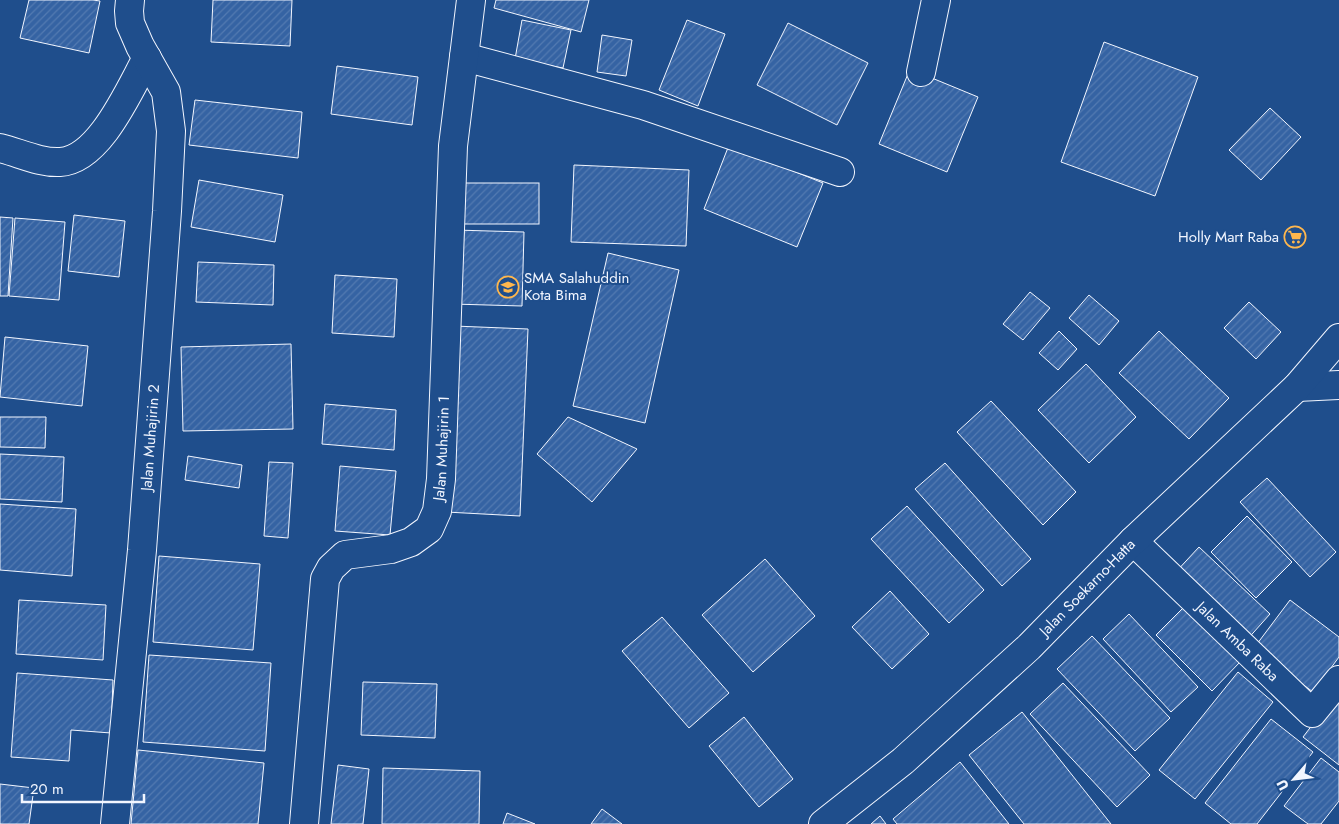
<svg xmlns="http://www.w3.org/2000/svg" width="1339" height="824" viewBox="0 0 1339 824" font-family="Jost,sans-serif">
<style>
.building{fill:url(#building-hatch);stroke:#f2f6ff}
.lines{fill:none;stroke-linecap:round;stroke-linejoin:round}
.minor-casing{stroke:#f2f6ff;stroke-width:30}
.trunk-casing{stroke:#f2f6ff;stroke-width:30}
.minor{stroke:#1f4e8c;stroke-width:28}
.trunk{stroke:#1f4e8c;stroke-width:28}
.labels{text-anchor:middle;stroke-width:4;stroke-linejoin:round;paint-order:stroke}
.poi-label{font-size:15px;fill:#f2f6ff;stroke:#1f4e8c;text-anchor:end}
.street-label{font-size:15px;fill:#f2f6ff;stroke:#1f4e8c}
</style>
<defs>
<pattern id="building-hatch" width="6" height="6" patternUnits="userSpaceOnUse" patternTransform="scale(1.25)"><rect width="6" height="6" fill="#3563a3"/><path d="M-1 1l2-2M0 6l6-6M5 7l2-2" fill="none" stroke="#537ab1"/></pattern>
</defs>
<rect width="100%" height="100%" fill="#1f4e8c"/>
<g class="building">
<path d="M 29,0 L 93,0 L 100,1 L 89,53 L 20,38 Z"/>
<path d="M 213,0 L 292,0 L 290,46 L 211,42 Z"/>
<path d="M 496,0 L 589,0 L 581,32 L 494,8 Z"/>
<path d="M 522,20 L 571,30 L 563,68 L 515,59 Z"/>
<path d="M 687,20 L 725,34 L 698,106 L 659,90 Z"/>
<path d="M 788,23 L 868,63 L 837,125 L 757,85 Z"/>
<path d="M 602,35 L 632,40 L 626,76 L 597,72 Z"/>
<path d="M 1104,42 L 1198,77 L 1155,196 L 1061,162 Z"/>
<path d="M 337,66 L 418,77 L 412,125 L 331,114 Z"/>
<path d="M 910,69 L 978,97 L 947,172 L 879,144 Z"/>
<path d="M 195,100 L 302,112 L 298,158 L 189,145 Z"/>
<path d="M 1270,108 L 1301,137 L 1261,180 L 1229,150 Z"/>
<path d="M 729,145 L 823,183 L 797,247 L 704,209 Z"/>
<path d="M 574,165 L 689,170 L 686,246 L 571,242 Z"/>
<path d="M 199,180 L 283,195 L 275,242 L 191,227 Z"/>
<rect x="463" y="183" width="76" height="41"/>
<path d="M 74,215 L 125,221 L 119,277 L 68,271 Z"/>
<path d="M 0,217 L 13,218 L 8,296 L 0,296 Z"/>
<path d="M 15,218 L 65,222 L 59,300 L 9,296 Z"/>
<path d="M 455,230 L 524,232 L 522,306 L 452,304 Z"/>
<path d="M 608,253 L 679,270 L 645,423 L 573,406 Z"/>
<path d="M 198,262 L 274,265 L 273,305 L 196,302 Z"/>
<path d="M 335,275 L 397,279 L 394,337 L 332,333 Z"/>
<path d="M 1030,292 L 1050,308 L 1023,340 L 1003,324 Z"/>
<path d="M 1089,295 L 1119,321 L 1099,345 L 1069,318 Z"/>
<path d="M 1249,302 L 1281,332 L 1256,359 L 1224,328 Z"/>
<path d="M 454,326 L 528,329 L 520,516 L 446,512 Z"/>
<path d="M 1059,331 L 1077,349 L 1058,370 L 1039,353 Z"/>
<path d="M 1159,331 L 1229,398 L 1189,439 L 1119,373 Z"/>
<path d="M 5,337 L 88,346 L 82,406 L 0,397 Z"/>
<path d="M 291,344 L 293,429 L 183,431 L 181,347 Z"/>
<path d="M 1086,364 L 1136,417 L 1089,463 L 1038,410 Z"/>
<path d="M 991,401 L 1076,492 L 1043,525 L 957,432 Z"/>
<path d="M 325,404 L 396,410 L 394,450 L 322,444 Z"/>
<path d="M 0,417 L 46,417 L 45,448 L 0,447 Z"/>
<path d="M 568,417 L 637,449 L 592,502 L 537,454 Z"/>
<path d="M 0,454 L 64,457 L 62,502 L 0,499 Z"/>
<path d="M 188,456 L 242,465 L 239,488 L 185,480 Z"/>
<path d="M 269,462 L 293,463 L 288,538 L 264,536 Z"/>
<path d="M 945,463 L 1031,559 L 1002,586 L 915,489 Z"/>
<path d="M 340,466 L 396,471 L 390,535 L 335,531 Z"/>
<path d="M 1267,478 L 1336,552 L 1310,577 L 1240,502 Z"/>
<path d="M 0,504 L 76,509 L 72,576 L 0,570 Z"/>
<path d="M 907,506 L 984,590 L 949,623 L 871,539 Z"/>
<path d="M 1247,516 L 1292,562 L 1256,598 L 1211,552 Z"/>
<path d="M 1199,547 L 1270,614 L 1245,642 L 1173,575 Z"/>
<path d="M 159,556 L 260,564 L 253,650 L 153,642 Z"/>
<path d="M 765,559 L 815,616 L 753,672 L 702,615 Z"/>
<path d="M 890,591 L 929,634 L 892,669 L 852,627 Z"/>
<path d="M 19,600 L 106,605 L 103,660 L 16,654 Z"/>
<path d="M 1290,600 L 1339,637 L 1339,657 L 1313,692 L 1254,648 Z"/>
<path d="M 1185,606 L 1241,661 L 1212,691 L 1156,635 Z"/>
<path d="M 1129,614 L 1198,687 L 1171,712 L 1103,639 Z"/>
<path d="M 662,617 L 729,693 L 689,728 L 622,651 Z"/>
<path d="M 1092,636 L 1170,718 L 1135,751 L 1057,669 Z"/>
<path d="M 149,655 L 271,663 L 265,751 L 143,742 Z"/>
<path d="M 1238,672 L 1273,702 L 1195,799 L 1159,770 Z"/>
<path d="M 17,673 L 113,680 L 111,733 L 71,730 L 69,761 L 11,757 Z"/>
<path d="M 363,682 L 437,684 L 435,738 L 361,735 Z"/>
<path d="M 1063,683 L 1150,775 L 1117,807 L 1030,714 Z"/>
<path d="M 1339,690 L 1339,765 L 1303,737 Z"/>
<path d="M 1022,712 L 1111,824 L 1024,824 L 969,755 Z"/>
<path d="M 744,717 L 793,779 L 759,807 L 709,746 Z"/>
<path d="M 1271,719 L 1313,752 L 1257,824 L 1231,824 L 1205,803 Z"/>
<path d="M 138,750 L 264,763 L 258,824 L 131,824 Z"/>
<path d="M 1321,758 L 1339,772 L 1339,801 L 1321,824 L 1308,824 L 1284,806 Z"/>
<path d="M 960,762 L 1009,824 L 897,824 L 893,819 Z"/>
<path d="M 338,765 L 369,769 L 363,824 L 331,824 Z"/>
<path d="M 383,768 L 480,771 L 479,824 L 382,824 Z"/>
<path d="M 0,784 L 34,788 L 29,824 L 0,824 Z"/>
<path d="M 602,809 L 622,824 L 591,824 Z"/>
<path d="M 507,813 L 535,824 L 503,824 Z"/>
<path d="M 880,816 L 886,824 L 871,824 Z"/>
</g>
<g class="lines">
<g class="minor-casing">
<g id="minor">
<path d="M 464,57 L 643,105 L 840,172"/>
<path d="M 921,72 L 936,0"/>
<path d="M 0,148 C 20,153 40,163 60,162 C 100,160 130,88 147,58"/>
<path d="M 1297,387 L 1339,385"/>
<path id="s1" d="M 1133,541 L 1312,713 L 1339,680"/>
<path id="s2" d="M 115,824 L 142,550 L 167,211 L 171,131 L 166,92 L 140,46 L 130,23 L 129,11 L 130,0"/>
<path id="s3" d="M 304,824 L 325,579 L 331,568 L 345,555 L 391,549 L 411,542 L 429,529 L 437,511 L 441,479 L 453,146 L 471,0"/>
</g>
</g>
<g class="trunk-casing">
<g id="trunk">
<path id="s4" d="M 823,824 L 903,761 L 1029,647 L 1133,541 L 1297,387 L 1339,338"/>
</g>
</g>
<use href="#minor" class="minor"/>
<use href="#trunk" class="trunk"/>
</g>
<defs>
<g id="supermarket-ring" transform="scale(1.125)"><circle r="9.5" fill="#1f4e8c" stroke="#ffb74d" stroke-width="1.5"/><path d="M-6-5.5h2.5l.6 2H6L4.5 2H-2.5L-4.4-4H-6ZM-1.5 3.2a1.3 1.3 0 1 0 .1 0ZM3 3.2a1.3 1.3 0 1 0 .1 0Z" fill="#ffb74d"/></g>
<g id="school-ring" transform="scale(1.125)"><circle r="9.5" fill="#1f4e8c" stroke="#ffb74d" stroke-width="1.5"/><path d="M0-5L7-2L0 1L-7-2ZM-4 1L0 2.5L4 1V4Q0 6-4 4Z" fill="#ffb74d"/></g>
</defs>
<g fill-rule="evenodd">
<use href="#supermarket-ring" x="1295" y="237"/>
<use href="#school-ring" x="508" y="287"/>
</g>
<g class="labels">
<g class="poi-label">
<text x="1279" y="242">Holly Mart Raba</text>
<text x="524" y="283" text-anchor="start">SMA Salahuddin<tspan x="524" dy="17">Kota Bima</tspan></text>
</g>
<g class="street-label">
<text dy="5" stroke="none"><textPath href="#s2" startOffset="388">Jalan Muhajirin 2</textPath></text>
<text dy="5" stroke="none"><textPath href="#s3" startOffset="450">Jalan Muhajirin 1</textPath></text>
<text dy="5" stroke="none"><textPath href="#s4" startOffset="355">Jalan Soekarno-Hatta</textPath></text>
<text dy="5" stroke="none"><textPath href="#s1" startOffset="145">Jalan Amba Raba</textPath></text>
</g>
</g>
<g transform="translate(1294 779) rotate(242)" stroke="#1f4e8c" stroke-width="4" paint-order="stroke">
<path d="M0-4L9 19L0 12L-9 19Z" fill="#f2f6ff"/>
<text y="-8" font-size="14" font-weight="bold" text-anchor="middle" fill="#f2f6ff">U</text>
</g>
<path d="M22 794v8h122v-8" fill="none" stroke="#f2f6ff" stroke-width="2.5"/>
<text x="30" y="794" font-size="15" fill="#f2f6ff" stroke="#1f4e8c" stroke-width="4" paint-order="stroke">20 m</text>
</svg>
